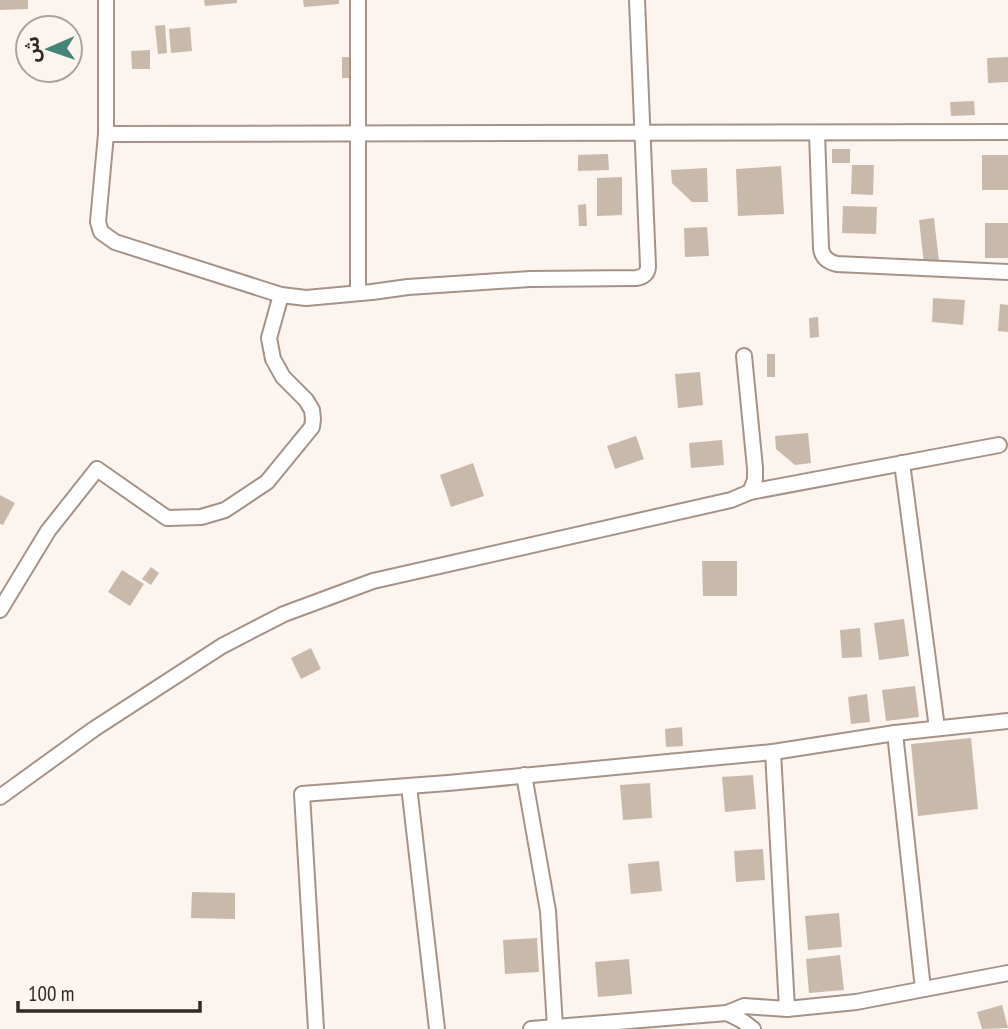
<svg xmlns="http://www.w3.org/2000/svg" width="1008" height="1029" viewBox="0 0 1008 1029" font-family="'PT Sans Narrow','Noto Sans Arabic',sans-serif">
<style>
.building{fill:#c9b9aa}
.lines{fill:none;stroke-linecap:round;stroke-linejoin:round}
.street-casing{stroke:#a59388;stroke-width:18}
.street{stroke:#fff;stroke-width:14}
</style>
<rect width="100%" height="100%" fill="#fcf4ef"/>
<g class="building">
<path d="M 0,0 L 28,0 L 28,9 L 0,10 Z"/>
<path d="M 204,0 L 237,0 L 237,3 L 205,6 Z"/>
<path d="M 303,0 L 339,0 L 339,4 L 304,7 Z"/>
<path d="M 165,25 L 167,53 L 158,54 L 155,26 Z"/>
<path d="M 190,27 L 192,51 L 171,53 L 169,29 Z"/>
<path d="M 150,50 L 150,69 L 132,69 L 131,51 Z"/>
<path d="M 342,57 L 350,57 L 351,78 L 342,78 Z"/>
<path d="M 1008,57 L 1008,82 L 988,83 L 987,58 Z"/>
<path d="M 974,101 L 975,115 L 951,116 L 950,102 Z"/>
<rect x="832" y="149" width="18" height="14"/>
<path d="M 608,154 L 609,170 L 578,171 L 578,155 Z"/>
<rect x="982" y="155" width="26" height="35"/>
<path d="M 852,165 L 874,165 L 873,195 L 851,194 Z"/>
<path d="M 781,166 L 784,214 L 738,216 L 736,169 Z"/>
<path d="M 707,168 L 708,202 L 692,202 L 672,183 L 671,170 Z"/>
<path d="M 622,177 L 622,215 L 597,216 L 597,178 Z"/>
<path d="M 586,204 L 587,226 L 579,226 L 578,205 Z"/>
<path d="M 843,206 L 877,207 L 876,234 L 842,233 Z"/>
<path d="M 934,218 L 939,262 L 924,264 L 919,220 Z"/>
<rect x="985" y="223" width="23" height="35"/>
<path d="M 707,227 L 709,256 L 685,257 L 684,228 Z"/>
<path d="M 933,298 L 965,300 L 963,325 L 932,322 Z"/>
<path d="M 1000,304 L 1008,305 L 1008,332 L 998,331 Z"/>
<path d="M 818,317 L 819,337 L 810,338 L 809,318 Z"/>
<rect x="767" y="354" width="8" height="23"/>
<path d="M 700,372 L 703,405 L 678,408 L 675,374 Z"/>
<path d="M 808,433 L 811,463 L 795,465 L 776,449 L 775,436 Z"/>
<path d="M 636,436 L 644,459 L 615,469 L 607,446 Z"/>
<path d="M 722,440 L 724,465 L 691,468 L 689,443 Z"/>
<path d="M 473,463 L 484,496 L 451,507 L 440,475 Z"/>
<path d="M 0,495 L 15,503 L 3,525 L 0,524 Z"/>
<path d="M 702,561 L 737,561 L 737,596 L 703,596 Z"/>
<path d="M 151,567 L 159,573 L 151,585 L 142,579 Z"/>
<path d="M 122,570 L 144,584 L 130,606 L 108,592 Z"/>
<path d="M 904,619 L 909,656 L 879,660 L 874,623 Z"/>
<path d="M 860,628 L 862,657 L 842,658 L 840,630 Z"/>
<path d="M 311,648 L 321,669 L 301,679 L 291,658 Z"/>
<path d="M 915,686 L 919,717 L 886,721 L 882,690 Z"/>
<path d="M 867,694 L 870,722 L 851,724 L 848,697 Z"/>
<path d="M 682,727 L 683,746 L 666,747 L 665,729 Z"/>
<path d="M 971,738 L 978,809 L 918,816 L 911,744 Z"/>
<path d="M 753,775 L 756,809 L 725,812 L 722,777 Z"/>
<path d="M 650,783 L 652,818 L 623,820 L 620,785 Z"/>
<path d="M 763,849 L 765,880 L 736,882 L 734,851 Z"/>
<path d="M 659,861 L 662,891 L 631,894 L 628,864 Z"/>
<path d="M 192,892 L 235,893 L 235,919 L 191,918 Z"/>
<path d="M 839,913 L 842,947 L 808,950 L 805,916 Z"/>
<path d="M 537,938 L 539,972 L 505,974 L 503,940 Z"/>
<path d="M 840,955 L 844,990 L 809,993 L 806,959 Z"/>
<path d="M 629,959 L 632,994 L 598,997 L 595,962 Z"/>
<path d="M 1002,1005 L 1008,1028 L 982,1029 L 977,1012 Z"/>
</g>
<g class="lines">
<g class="street-casing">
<g id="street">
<path d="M 106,0 L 106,134 L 98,222 L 101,232 L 115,242 L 281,295 L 306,298 L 372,292 L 408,287 L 530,279 L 636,278 C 644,277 648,273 648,266 L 637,0"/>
<path d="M 358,0 L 358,293"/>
<path d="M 817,133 L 821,248 C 822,257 828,262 837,264 L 1008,272"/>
<path d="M 106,134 L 1008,132"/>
<path d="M 902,463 L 937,728"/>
<path d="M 750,492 L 999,445"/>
<path d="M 0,610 L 48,531 L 97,469 L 167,518 L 201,517 L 225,510 L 267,482 L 312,427 L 313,419 L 312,410 L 306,400 L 283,377 L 273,359 L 269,338 L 281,295"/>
<path d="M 895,733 L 923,989"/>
<path d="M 773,752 L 787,1009"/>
<path d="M 524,775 L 548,911 L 555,1027"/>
<path d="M 409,786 L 437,1029"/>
<path d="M 0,797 L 94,729 L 222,646 L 284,614 L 373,581 L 731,500 L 750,492 L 755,480 L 755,468 L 744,356"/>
<path d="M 727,1013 L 741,1020 L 753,1029"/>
<path d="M 316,1029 L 302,794 L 448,783 L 773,752 L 895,733 L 1008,721"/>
<path d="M 531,1029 L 727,1013 L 744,1006 L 787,1009 L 856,1002 L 1008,973"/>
</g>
</g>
<use href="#street" class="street"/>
</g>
<g transform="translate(49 49) rotate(268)"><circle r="33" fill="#fcf4ef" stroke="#aaa39e" stroke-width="2"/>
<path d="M0-5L12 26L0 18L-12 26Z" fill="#438677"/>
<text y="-10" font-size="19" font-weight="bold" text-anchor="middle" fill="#302924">ش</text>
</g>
<path d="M18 1001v10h182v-10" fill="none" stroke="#302924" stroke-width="3.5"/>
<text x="28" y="1001" font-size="21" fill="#302924" stroke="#fcf4ef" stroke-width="5" paint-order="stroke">100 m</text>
</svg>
